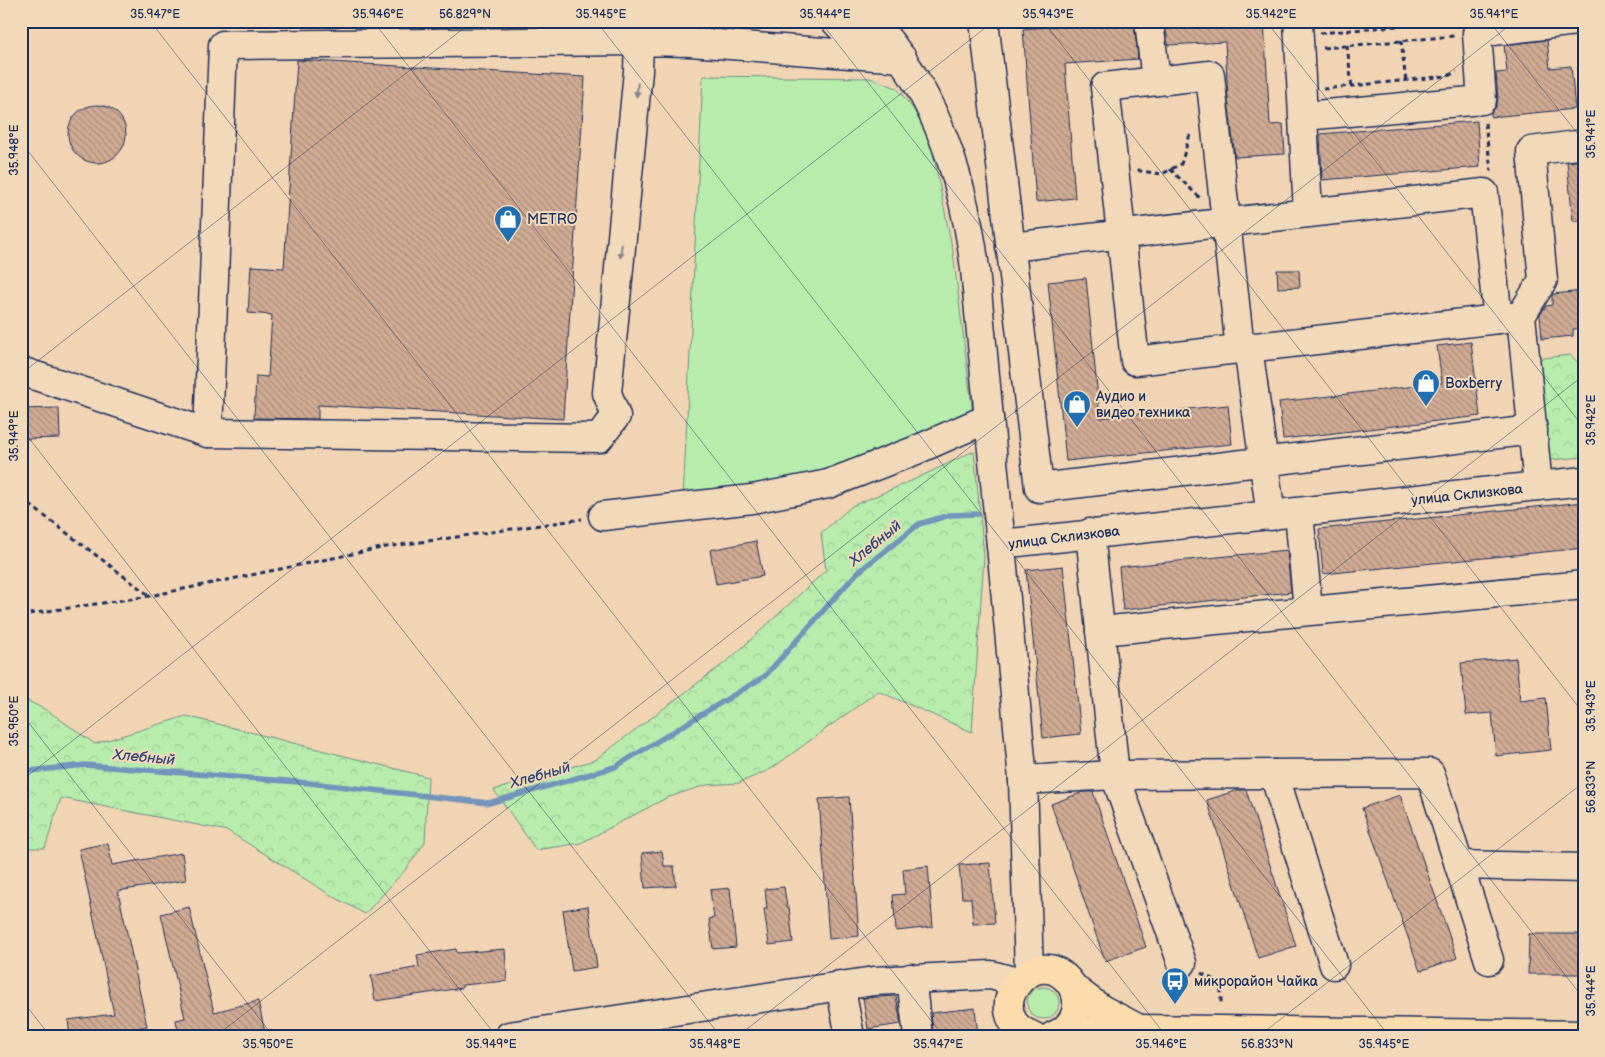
<svg xmlns="http://www.w3.org/2000/svg" width="1605" height="1057" viewBox="0 0 1605 1057" font-family="'Balsamiq Sans',sans-serif">
<style>
.grass{fill:#b8ecad;stroke:#6a8e86}
.forest{fill:url(#forest-crowns);stroke:#6a8e86}
.lines{fill:none;stroke-linecap:round;stroke-linejoin:round}
.stream{stroke:#7393ba;stroke-width:5.5}
.building{fill:url(#building-back-hatch);stroke:#1b2f5e}
.minor-casing{stroke:#1b2f5e;stroke-width:31}
.major-casing{stroke:#1b2f5e;stroke-width:31}
.path{stroke:#1b2f5e;stroke-width:3;stroke-dasharray:5 4;stroke-linecap:butt}
.minor{stroke:#f2d9ba;stroke-width:28}
.major{stroke:#fcdcac;stroke-width:28}
.oneway{fill:#86848c}
.ticks{fill:none;stroke:#1b2f5e;stroke-width:1;stroke-opacity:0.45}
.labels{text-anchor:middle;stroke-width:4;stroke-linejoin:round;paint-order:stroke}
.poi-label{font-size:14px;fill:#1b2f5e;stroke:#f2d9ba;text-anchor:start}
.street-label{font-size:14px;fill:#1b2f5e;stroke:#f2d9ba}
.water-label{font-size:15px;font-style:italic;fill:#314875;stroke:#f2d9ba}
.neatline{fill:none;stroke:#1b2f5e;stroke-width:2}
.ticks-label{font-size:12px;text-anchor:middle;fill:#1b2f5e}
</style>
<defs>
<pattern id="forest-crowns" width="20" height="18" patternUnits="userSpaceOnUse" patternTransform="scale(1.25)"><rect width="20" height="18" fill="#b8ecad"/><path d="M2 6a3 3 0 1 1 6 0M12 15a3 3 0 1 1 6 0" fill="none" stroke="#9ecb97"/></pattern>
<pattern id="building-back-hatch" width="6" height="6" patternUnits="userSpaceOnUse" patternTransform="scale(1.25)"><rect width="6" height="6" fill="#d0ab93"/><path d="M-1 5l2 2M0 0l6 6M5-1l2 2" fill="none" stroke="#a88c7b"/></pattern>
</defs>
<rect width="100%" height="100%" fill="#f1d4b4"/>
<filter id="ink" filterUnits="userSpaceOnUse"><feTurbulence type="fractalNoise" baseFrequency=".02" numOctaves="2"/><feDisplacementMap in="SourceGraphic" scale="10" xChannelSelector="R" yChannelSelector="G"/><feConvolveMatrix kernelMatrix="1 2 1 2 8 2 1 2 1" color-interpolation-filters="sRGB"/></filter>
<g filter="url(#ink)">
<g class="grass">
<path d="M 1577,68 L 1584,68 L 1583,137 Z"/>
<path d="M 703,76 L 870,78 L 897,88 L 914,110 L 931,143 L 953,252 L 973,416 L 820,478 L 683,501 Z"/>
<circle cx="1043" cy="1003" r="16"/>
</g>
<g class="forest">
<path d="M 1570,355 L 1580,364 L 1584,363 L 1584,457 L 1549,460 L 1534,359 Z"/>
<path d="M 974,451 L 984,556 L 972,732 L 878,691 L 771,769 L 739,783 L 706,785 L 666,798 L 581,843 L 536,850 L 494,790 L 595,760 L 731,658 L 826,570 L 821,533 L 852,506 L 911,481 Z"/>
<path d="M 24,699 L 48,711 L 95,744 L 186,716 L 428,777 L 425,842 L 406,869 L 365,914 L 329,894 L 228,831 L 61,798 L 45,848 L 21,848 L 21,702 Z"/>
</g>
<g class="lines">
<path class="stream" d="M 21,772 L 85,765 L 310,783 L 489,803 L 615,767 L 765,676 L 857,573 L 919,524 L 950,515 L 978,514"/>
</g>
<g class="building">
<path d="M 1120,21 L 1134,21 L 1138,59 L 1065,64 L 1075,198 L 1036,202 L 1023,29 Z"/>
<path d="M 1165,21 L 1264,21 L 1270,125 L 1283,124 L 1285,154 L 1235,157 L 1228,100 L 1225,42 L 1168,45 Z"/>
<path d="M 1547,40 L 1550,68 L 1571,66 L 1575,109 L 1491,117 L 1491,113 L 1496,107 L 1498,99 L 1496,73 L 1507,72 L 1504,45 Z"/>
<path d="M 297,60 L 585,77 L 563,419 L 318,405 L 318,419 L 254,418 L 256,376 L 268,377 L 272,315 L 248,313 L 251,266 L 284,268 Z"/>
<circle cx="97" cy="134" r="29"/>
<path d="M 1477,121 L 1480,167 L 1322,180 L 1320,134 Z"/>
<path d="M 1584,160 L 1584,221 L 1573,221 L 1567,162 Z"/>
<path d="M 1277,270 L 1299,270 L 1300,287 L 1278,288 Z"/>
<path d="M 1086,278 L 1100,418 L 1228,405 L 1232,444 L 1066,461 L 1048,282 Z"/>
<path d="M 1584,291 L 1584,328 L 1573,329 L 1573,336 L 1542,339 L 1540,315 L 1546,306 L 1552,305 L 1552,296 L 1553,294 Z"/>
<path d="M 1471,342 L 1480,416 L 1283,439 L 1279,402 L 1442,383 L 1437,346 Z"/>
<path d="M 59,408 L 60,438 L 22,439 L 21,409 Z"/>
<path d="M 1584,502 L 1584,548 L 1323,574 L 1319,529 Z"/>
<path d="M 756,541 L 763,576 L 716,584 L 710,550 Z"/>
<path d="M 1287,550 L 1291,592 L 1123,610 L 1119,567 Z"/>
<path d="M 1063,566 L 1081,734 L 1043,738 L 1026,570 Z"/>
<path d="M 1516,658 L 1520,701 L 1546,698 L 1551,750 L 1496,756 L 1492,713 L 1466,715 L 1461,663 Z"/>
<path d="M 1238,790 L 1246,790 L 1296,946 L 1258,958 L 1207,800 Z"/>
<path d="M 1083,792 L 1093,792 L 1146,947 L 1105,961 L 1051,804 Z"/>
<path d="M 1400,795 L 1457,958 L 1420,971 L 1362,808 Z"/>
<path d="M 849,797 L 859,936 L 829,939 L 819,799 Z"/>
<path d="M 108,843 L 112,865 L 182,853 L 186,880 L 118,891 L 147,1026 L 98,1036 L 70,1036 L 68,1020 L 114,1014 L 79,849 Z"/>
<path d="M 662,851 L 664,866 L 674,866 L 676,886 L 645,888 L 642,853 Z"/>
<path d="M 990,863 L 995,923 L 973,924 L 971,898 L 962,898 L 959,865 Z"/>
<path d="M 928,866 L 933,927 L 896,931 L 893,895 L 905,894 L 903,869 Z"/>
<path d="M 784,887 L 787,907 L 789,907 L 793,942 L 769,945 L 764,909 L 767,909 L 765,889 Z"/>
<path d="M 730,888 L 736,947 L 713,949 L 709,919 L 714,918 L 710,890 Z"/>
<path d="M 588,906 L 597,967 L 572,971 L 563,910 Z"/>
<path d="M 189,907 L 214,1012 L 258,1001 L 265,1032 L 251,1036 L 179,1036 L 176,1020 L 185,1018 L 161,914 Z"/>
<path d="M 1529,934 L 1584,934 L 1584,974 L 1528,974 Z"/>
<path d="M 456,949 L 457,953 L 505,949 L 507,981 L 462,985 L 462,988 L 375,1001 L 371,976 L 419,967 L 417,955 Z"/>
<path d="M 896,996 L 901,1024 L 868,1029 L 863,998 Z"/>
<path d="M 975,1008 L 978,1036 L 933,1036 L 931,1013 Z"/>
</g>
<g class="lines">
<g class="minor-casing">
<g id="minor">
<path d="M 835,21 L 868,55"/>
<path d="M 872,21 C 934,89 964,179 975,269 L 1023,780 L 1029,973"/>
<path d="M 984,21 L 1039,488 L 1533,430"/>
<path d="M 1149,21 L 1156,81"/>
<path d="M 1298,21 L 1308,213"/>
<path d="M 639,41 L 638,71 L 607,393 L 616,416 L 599,438 L 208,433 L 223,45 L 639,41 L 690,42 L 902,58"/>
<path d="M 1304,116 L 1482,100 L 1477,33 L 1576,21"/>
<path d="M 1010,247 L 1484,193 L 1498,319"/>
<path d="M 1248,347 L 1271,516"/>
<path d="M 1240,349 L 1210,75 L 1105,87 L 1135,361 L 1498,319 L 1521,316"/>
<path d="M 27,373 L 208,433"/>
<path d="M 1538,486 L 1521,316 L 1543,280 L 1531,151 L 1584,144"/>
<path d="M 1299,513 L 1308,610"/>
<path d="M 603,516 L 752,499 L 828,484 L 914,451 L 989,418"/>
<path d="M 1090,533 L 1115,775 L 1182,963"/>
<path d="M 1001,544 C 1195,523 1390,502 1584,481"/>
<path d="M 1100,631 L 1584,585"/>
<path d="M 1274,774 L 1334,965"/>
<path d="M 1023,780 L 1115,775 L 1430,773 L 1489,960"/>
<path d="M 1459,865 L 1584,868"/>
<path d="M 911,978 L 918,1036"/>
<path d="M 840,985 L 850,1036"/>
<path d="M 509,1036 L 874,981 L 991,975 L 1017,982"/>
</g>
</g>
<g class="major-casing">
<g id="major">
<path d="M 1073,988 L 1101,1009 L 1139,1029"/>
<path d="M 1058,1034 L 1139,1029 L 1584,1035"/>
<path d="M 1033,1036 C 975,1015 1035,937 1070,983 C 1077,992 1079,1004 1075,1015 C 1071,1026 1063,1032 1053,1036"/>
</g>
</g>
<g class="path">
<path d="M 1320,33 L 1452,21"/>
<path d="M 1401,40 L 1406,82"/>
<path d="M 1347,45 L 1352,87"/>
<path d="M 1323,48 L 1454,36"/>
<path d="M 1323,89 L 1447,76 L 1457,72"/>
<path d="M 1485,123 L 1491,171"/>
<path d="M 1138,169 L 1140,171 L 1162,174 L 1181,164 L 1191,131"/>
<path d="M 1170,169 L 1200,198"/>
<path d="M 21,501 L 30,505 L 150,596"/>
<path d="M 21,615 L 150,596 L 386,547 L 582,519"/>
<path d="M 1201,973 L 1221,984 L 1221,1005"/>
</g>
<use href="#minor" class="minor"/>
<use href="#major" class="major"/>
</g>
<defs><path id="oneway-solid" d="M-6-.8H1V-3.2L6.5 0L1 3.2V.8H-6Z" transform="scale(1.25)"/></defs>
<g class="oneway">
<use href="#oneway-solid" transform="translate(637 90) rotate(96)"/>
<use href="#oneway-solid" transform="translate(621 251) rotate(96)"/>
</g>
</g>
<path class="ticks" d="M 150,21 L 943,1036M 373,21 L 1166,1036M 596,21 L 1389,1036M 820,21 L 1584,999M 1043,21 L 1584,714M 1266,21 L 1584,428M 1489,21 L 1584,142M 21,142 L 720,1036M 21,374 L 473,21M 21,428 L 496,1036M 21,713 L 273,1036M 21,781 L 994,21M 21,999 L 50,1036M 216,1036 L 1515,21M 738,1036 L 1584,375M 1259,1036 L 1584,782"/>
<defs>
<g id="shop-pin" transform="scale(1.4375)"><path d="M0 17L-7.5 6A9.5 9.5 0 1 1 7.5 6Z" fill="#1f6fb2" stroke="#f2d9ba"/><path d="M-5-2.5h2.3a2.7 3.5 0 0 1 5.4 0H5L5.5 6h-11ZM-1.5-2.5h3a1.5 2.3 0 0 0-3 0Z" fill="#fff"/></g>
<g id="bus-pin" transform="scale(1.4375)"><path d="M0 17L-7.5 6A9.5 9.5 0 1 1 7.5 6Z" fill="#1f6fb2" stroke="#f2d9ba"/><path d="M-5-6H5V4H4V6H2V4H-2V6H-4V4H-5ZM-3.5-4V0h7V-4ZM-3.5 1.2v1.5H-2V1.2ZM2 1.2v1.5H3.5V1.2Z" fill="#fff"/></g>
</defs>
<g fill-rule="evenodd">
<use href="#shop-pin" x="508" y="219"/>
<use href="#shop-pin" x="1426" y="383"/>
<use href="#shop-pin" x="1077" y="404"/>
<use href="#bus-pin" x="1175" y="981"/>
</g>
<g class="labels">
<g class="poi-label">
<text x="527" y="224">METRO</text>
<text x="1445" y="388">Boxberry</text>
<text x="1096" y="401">Аудио и<tspan x="1096" dy="16">видео техника</tspan></text>
<text x="1194" y="986">микрорайон Чайка</text>
</g>
<g class="street-label">
<text transform="translate(1467 494) rotate(-6)" y="5">улица Склизкова</text>
<text transform="translate(1064 537) rotate(-7)" y="5">улица Склизкова</text>
</g>
<g class="water-label">
<text transform="translate(875 543) rotate(-39)" y="5">Хлебный</text>
<text transform="translate(144 757) rotate(5)" y="5">Хлебный</text>
<text transform="translate(540 775) rotate(-16)" y="5">Хлебный</text>
</g>
</g>
<rect width="1605" height="1057" fill="none" stroke="#f2d9ba" stroke-width="55"/>
<rect x="28" y="28" width="1550" height="1002" class="neatline"/>
<g class="ticks-label">
<text x="155" y="18">35.947°E</text>
<text x="378" y="18">35.946°E</text>
<text x="465" y="18">56.829°N</text>
<text x="601" y="18">35.945°E</text>
<text x="825" y="18">35.944°E</text>
<text x="1048" y="18">35.943°E</text>
<text x="1271" y="18">35.942°E</text>
<text x="1494" y="18">35.941°E</text>
<text transform="translate(1591 134) rotate(-90)" y="4">35.941°E</text>
<text transform="translate(14 150) rotate(-90)" y="4">35.948°E</text>
<text transform="translate(1591 420) rotate(-90)" y="4">35.942°E</text>
<text transform="translate(14 436) rotate(-90)" y="4">35.949°E</text>
<text transform="translate(1591 706) rotate(-90)" y="4">35.943°E</text>
<text transform="translate(14 721) rotate(-90)" y="4">35.950°E</text>
<text transform="translate(1591 787) rotate(-90)" y="4">56.833°N</text>
<text transform="translate(1591 991) rotate(-90)" y="4">35.944°E</text>
<text x="268" y="1048">35.950°E</text>
<text x="491" y="1048">35.949°E</text>
<text x="715" y="1048">35.948°E</text>
<text x="938" y="1048">35.947°E</text>
<text x="1161" y="1048">35.946°E</text>
<text x="1267" y="1048">56.833°N</text>
<text x="1384" y="1048">35.945°E</text>
</g>
</svg>
